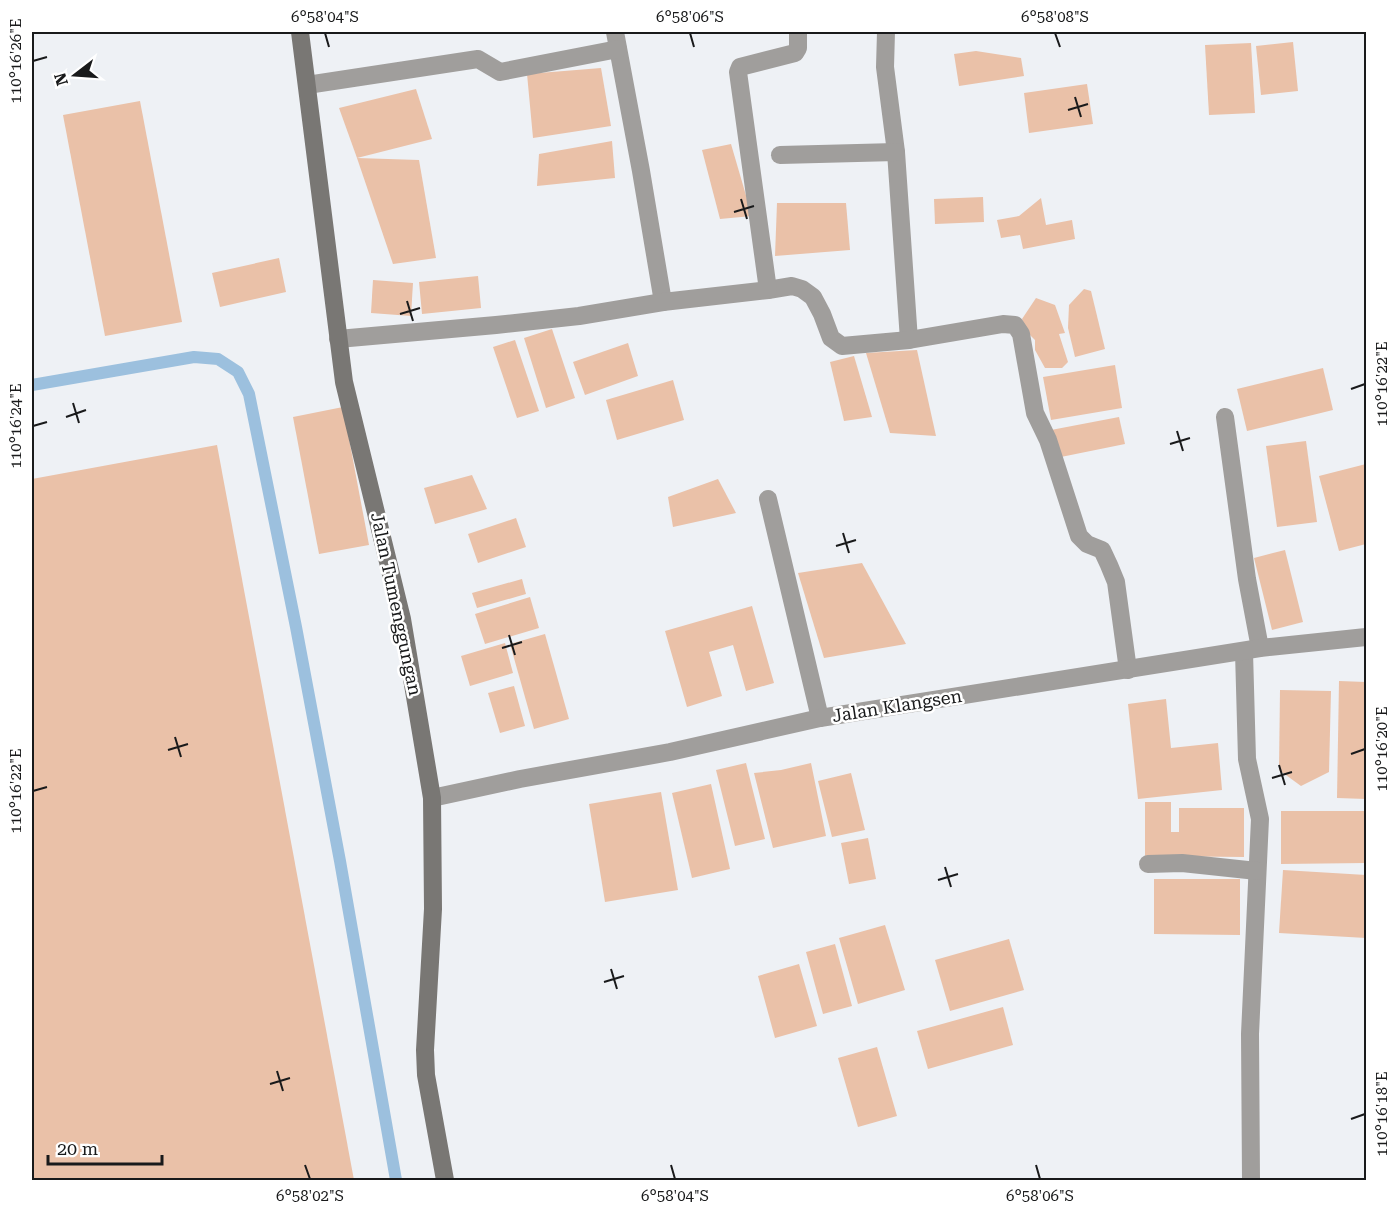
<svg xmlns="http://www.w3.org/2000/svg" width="1398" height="1212" viewBox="0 0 1398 1212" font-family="'Roboto Serif',serif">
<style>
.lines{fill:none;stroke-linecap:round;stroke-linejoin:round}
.stream{stroke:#9cc0de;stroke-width:12}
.building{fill:#eac1a8}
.street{stroke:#a09e9c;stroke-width:18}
.secondary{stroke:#797774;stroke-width:18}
.ticks{fill:none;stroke:#191a1b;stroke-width:2}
.labels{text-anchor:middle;stroke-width:5;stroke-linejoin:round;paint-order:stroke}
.street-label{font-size:18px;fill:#191a1b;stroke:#fff}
.neatline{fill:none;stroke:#191a1b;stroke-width:2}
.ticks-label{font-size:15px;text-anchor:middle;fill:#191a1b}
</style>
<rect width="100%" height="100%" fill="#eef1f5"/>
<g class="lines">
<path class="stream" d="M 32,385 L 194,357 L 218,359 L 238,372 L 249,394 L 296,627 L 340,861 L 396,1180"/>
</g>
<g class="building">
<path d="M 1293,42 L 1298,91 L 1261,95 L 1256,46 Z"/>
<path d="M 1251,43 L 1255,113 L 1209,115 L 1205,45 Z"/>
<path d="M 976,51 L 1021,58 L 1024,76 L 959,86 L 954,54 Z"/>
<path d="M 601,68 L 611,126 L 533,138 L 527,74 Z"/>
<path d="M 1087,84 L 1093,124 L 1029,133 L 1024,93 Z"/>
<path d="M 416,89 L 432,139 L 357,158 L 339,108 Z"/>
<path d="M 140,101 L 182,322 L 105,336 L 63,115 Z"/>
<path d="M 612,141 L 615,178 L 537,186 L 539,154 Z"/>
<path d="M 731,144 L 752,216 L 720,219 L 702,150 Z"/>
<path d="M 357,158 L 419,160 L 436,258 L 393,264 Z"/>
<path d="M 983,197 L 984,222 L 935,224 L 934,199 Z"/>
<path d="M 1041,198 L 1046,225 L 1072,220 L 1075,239 L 1023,249 L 1020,235 L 1001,238 L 997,220 L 1019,216 Z"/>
<path d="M 777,203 L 846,203 L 850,250 L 775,256 Z"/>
<path d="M 279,258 L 286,292 L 220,307 L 212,273 Z"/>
<path d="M 478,276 L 481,308 L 422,314 L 419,282 Z"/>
<path d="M 373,280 L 413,283 L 411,316 L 371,313 Z"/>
<path d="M 1084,289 L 1091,291 L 1105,349 L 1075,357 L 1068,328 L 1069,305 Z"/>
<path d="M 1036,298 L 1055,305 L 1065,333 L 1059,334 L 1068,362 L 1062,368 L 1045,368 L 1035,350 L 1035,340 L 1028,333 L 1022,319 Z"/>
<path d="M 552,329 L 575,398 L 546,408 L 524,338 Z"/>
<path d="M 515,340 L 539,411 L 517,418 L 493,347 Z"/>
<path d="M 628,343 L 638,376 L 585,395 L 573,362 Z"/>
<path d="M 917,350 L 936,436 L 890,433 L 866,353 Z"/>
<path d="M 854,356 L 872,417 L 844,421 L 830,362 Z"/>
<path d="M 1115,365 L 1122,408 L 1051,420 L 1043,377 Z"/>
<path d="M 1323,368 L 1333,410 L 1247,431 L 1237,389 Z"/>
<path d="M 673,380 L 684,420 L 617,440 L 606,400 Z"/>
<path d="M 343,407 L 369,545 L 319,554 L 293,417 Z"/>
<path d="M 1119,417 L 1125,444 L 1056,458 L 1051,430 Z"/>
<path d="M 1306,441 L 1317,522 L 1277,527 L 1266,446 Z"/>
<path d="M 217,445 L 354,1180 L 32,1180 L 32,479 Z"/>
<path d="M 1366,464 L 1366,544 L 1339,551 L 1319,476 Z"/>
<path d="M 472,475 L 487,509 L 435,524 L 424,488 Z"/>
<path d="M 718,479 L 736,513 L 673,527 L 668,497 Z"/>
<path d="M 516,518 L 526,547 L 478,563 L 468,534 Z"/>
<path d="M 1285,550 L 1303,622 L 1272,630 L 1254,558 Z"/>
<path d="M 862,563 L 906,644 L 824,658 L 798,573 Z"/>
<path d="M 522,579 L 526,594 L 477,608 L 472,593 Z"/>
<path d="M 530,597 L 539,628 L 485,644 L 475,614 Z"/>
<path d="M 752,606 L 774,683 L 746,691 L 733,645 L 709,652 L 722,696 L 687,707 L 665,631 Z"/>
<path d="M 545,634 L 569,719 L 534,729 L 510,644 Z"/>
<path d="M 505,643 L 513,673 L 470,686 L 461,656 Z"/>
<path d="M 1339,681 L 1366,682 L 1366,799 L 1337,798 Z"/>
<path d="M 514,686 L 525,726 L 500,733 L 488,693 Z"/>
<path d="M 1280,690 L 1331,691 L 1329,772 L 1301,786 L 1279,770 Z"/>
<path d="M 1166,699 L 1171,748 L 1218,743 L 1222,790 L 1138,799 L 1128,704 Z"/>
<path d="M 746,763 L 765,839 L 735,846 L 716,770 Z"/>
<path d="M 811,763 L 826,836 L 773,848 L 754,773 L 781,770 Z"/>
<path d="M 851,773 L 865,830 L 832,837 L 818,781 Z"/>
<path d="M 711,784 L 730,869 L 692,878 L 672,793 Z"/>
<path d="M 661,792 L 678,890 L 605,902 L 589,804 Z"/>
<path d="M 1145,802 L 1171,802 L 1171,832 L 1179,832 L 1179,808 L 1244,808 L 1244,857 L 1145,856 Z"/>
<path d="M 1281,811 L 1365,811 L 1366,863 L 1281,864 Z"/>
<path d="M 868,838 L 876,879 L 849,884 L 841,843 Z"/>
<path d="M 1283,870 L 1366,875 L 1366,938 L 1279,933 Z"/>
<path d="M 1154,879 L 1240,879 L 1240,935 L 1154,934 Z"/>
<path d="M 885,925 L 905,990 L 858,1004 L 839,938 Z"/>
<path d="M 1009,939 L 1024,990 L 950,1011 L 935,960 Z"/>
<path d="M 835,944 L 852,1006 L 823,1014 L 806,952 Z"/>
<path d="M 799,964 L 817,1026 L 775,1038 L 758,976 Z"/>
<path d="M 1003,1007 L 1013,1045 L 928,1069 L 917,1031 Z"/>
<path d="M 877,1047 L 897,1116 L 858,1127 L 838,1058 Z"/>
</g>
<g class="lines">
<g class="street">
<path d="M 615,32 L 641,171 L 663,302"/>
<path d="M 886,32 L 885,67 L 896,152 L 909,340"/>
<path d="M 307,85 L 478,59 L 500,72 L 618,49"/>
<path d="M 780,155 L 896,152"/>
<path d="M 768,290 L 792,286 L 802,289 L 813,297 L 822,314 L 831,338 L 842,346 L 909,340 L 1003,324 L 1015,325 L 1021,334 L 1035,413 L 1048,440 L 1079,536 L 1087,544 L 1102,550 L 1109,565 L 1116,582 L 1128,670"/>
<path d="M 338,339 L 496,325 L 579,316 L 663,302 L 768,290 L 738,72 L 740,67 L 795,53 L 798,48 L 798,32"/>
<path d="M 1225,417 L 1247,579 L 1260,648"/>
<path d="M 768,499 L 820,718"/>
<path d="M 1244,652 L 1247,759 L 1260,819 L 1250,1034 L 1251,1180"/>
<path d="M 432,798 L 520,779 L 670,752 L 820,718 L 1260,648 L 1366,637"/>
<path d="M 1148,864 L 1182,863 L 1257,871"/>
</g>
<path class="secondary" d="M 300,32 L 344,382 L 402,619 L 432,798 L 433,909 L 425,1050 L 426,1075 L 445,1180"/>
</g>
<path class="ticks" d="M 325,33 L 329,47M 690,33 L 694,47M 1055,33 L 1060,47M 33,61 L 47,57M 1075,97 L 1081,117M 1068,110 L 1088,104M 741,199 L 747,219M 734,212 L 754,206M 407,301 L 413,321M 400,314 L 420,308M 1351,389 L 1365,384M 73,403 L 79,423M 66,417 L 86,410M 33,426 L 47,422M 1177,431 L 1183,451M 1170,444 L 1190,438M 843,533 L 849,553M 836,546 L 856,540M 509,635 L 515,655M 502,648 L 522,642M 175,737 L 181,757M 168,750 L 188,744M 1351,754 L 1365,749M 1279,765 L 1285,785M 1272,778 L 1292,772M 33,791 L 47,787M 945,867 L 951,887M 938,880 L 958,874M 611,969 L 617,989M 604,982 L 624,976M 277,1071 L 283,1091M 270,1084 L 290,1078M 1351,1119 L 1365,1114M 305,1165 L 310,1179M 671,1165 L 675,1179M 1036,1165 L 1040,1179"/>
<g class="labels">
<g class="street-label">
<text transform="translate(396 604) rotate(78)" y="6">Jalan Tumenggungan</text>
<text transform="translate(897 706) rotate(-9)" y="6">Jalan Klangsen</text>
</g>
</g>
<rect width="1398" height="1212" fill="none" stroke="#ffffff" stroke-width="66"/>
<g transform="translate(75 75) rotate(253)" stroke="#ffffff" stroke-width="4.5" paint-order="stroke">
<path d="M0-4.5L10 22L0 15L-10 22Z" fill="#191a1b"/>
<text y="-9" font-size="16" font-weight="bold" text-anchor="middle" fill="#191a1b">N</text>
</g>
<path d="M48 1155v9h114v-9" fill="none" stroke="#191a1b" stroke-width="3"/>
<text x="57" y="1155" font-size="18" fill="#191a1b" stroke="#ffffff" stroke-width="4.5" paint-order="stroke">20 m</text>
<rect x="33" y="33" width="1332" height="1146" class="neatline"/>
<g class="ticks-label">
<text x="325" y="22">6°58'04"S</text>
<text x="690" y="22">6°58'06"S</text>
<text x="1055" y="22">6°58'08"S</text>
<text transform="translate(16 61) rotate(-90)" y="5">110°16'26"E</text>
<text transform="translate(1382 384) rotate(-90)" y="5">110°16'22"E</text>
<text transform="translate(16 426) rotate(-90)" y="5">110°16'24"E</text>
<text transform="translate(1382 749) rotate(-90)" y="5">110°16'20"E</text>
<text transform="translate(16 791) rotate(-90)" y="5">110°16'22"E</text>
<text transform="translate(1382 1114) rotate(-90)" y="5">110°16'18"E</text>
<text x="310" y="1201">6°58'02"S</text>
<text x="675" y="1201">6°58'04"S</text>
<text x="1040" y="1201">6°58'06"S</text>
</g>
</svg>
